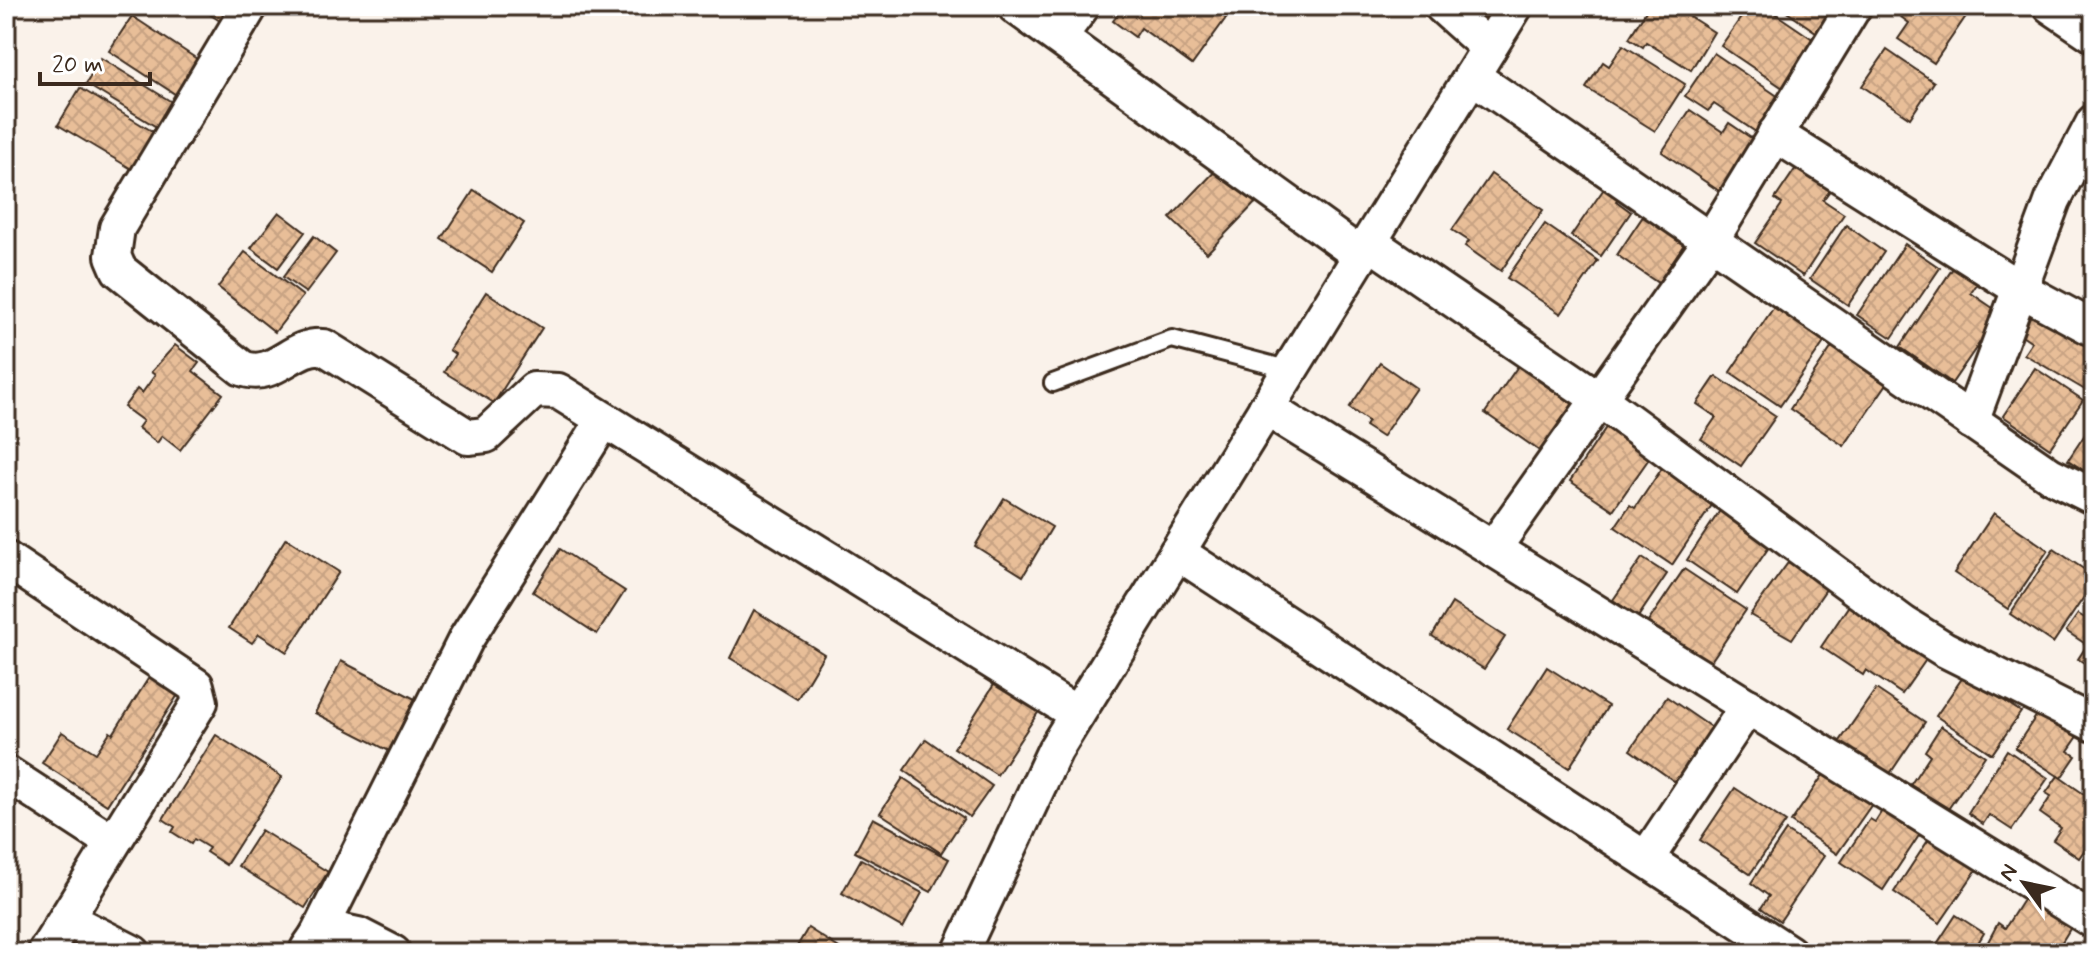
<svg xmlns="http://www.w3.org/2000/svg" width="2100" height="959" viewBox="0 0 2100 959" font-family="Mynerve,sans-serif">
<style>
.building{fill:url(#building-cross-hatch);stroke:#3b2a1e;stroke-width:2}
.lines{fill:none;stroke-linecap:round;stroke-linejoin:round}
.lane-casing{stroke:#3b2a1e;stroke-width:22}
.street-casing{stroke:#3b2a1e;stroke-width:40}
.lane{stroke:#fff;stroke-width:16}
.street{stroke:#fff;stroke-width:34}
</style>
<defs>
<pattern id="building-cross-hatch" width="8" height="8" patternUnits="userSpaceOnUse" patternTransform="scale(2)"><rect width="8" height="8" fill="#e8be98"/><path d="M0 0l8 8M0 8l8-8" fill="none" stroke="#c8a383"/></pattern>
</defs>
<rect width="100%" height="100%" fill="#faf2ea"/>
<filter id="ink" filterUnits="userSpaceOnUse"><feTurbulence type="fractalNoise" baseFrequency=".0125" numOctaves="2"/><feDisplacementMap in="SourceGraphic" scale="16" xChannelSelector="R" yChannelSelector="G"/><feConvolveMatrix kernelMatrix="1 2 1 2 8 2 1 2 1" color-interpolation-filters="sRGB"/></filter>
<g filter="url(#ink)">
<g class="building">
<path d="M 197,6 L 235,6 L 223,23 Z"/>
<path d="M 1124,6 L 1209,6 L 1226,18 L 1192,65 L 1141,28 L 1135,37 L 1113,21 Z"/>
<path d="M 1649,6 L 1673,6 L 1714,32 L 1691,70 L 1646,42 L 1643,47 L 1629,38 Z"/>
<path d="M 1749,6 L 1764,6 L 1814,40 L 1783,88 L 1721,46 Z"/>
<path d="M 1778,6 L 1834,6 L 1816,32 Z"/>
<path d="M 1908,6 L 1973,6 L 1934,63 L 1898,39 L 1909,23 L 1901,17 Z"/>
<path d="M 132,16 L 200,61 L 178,96 L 109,51 Z"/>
<path d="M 1623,45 L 1685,84 L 1655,131 L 1586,88 L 1603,62 L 1609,66 Z"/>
<path d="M 1887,50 L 1934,82 L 1910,118 L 1862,86 Z"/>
<path d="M 1714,53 L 1779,97 L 1756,132 L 1714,104 L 1708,111 L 1685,96 Z"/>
<path d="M 101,58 L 175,104 L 160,129 L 86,84 Z"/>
<path d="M 80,88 L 162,137 L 140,174 L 58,125 Z"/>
<path d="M 1690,110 L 1723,132 L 1729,123 L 1757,142 L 1722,193 L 1662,152 Z"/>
<path d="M 1224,162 L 1261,197 L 1207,253 L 1170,218 Z"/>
<path d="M 1800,162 L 1834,185 L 1823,200 L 1844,214 L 1803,276 L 1755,243 L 1782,204 L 1775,199 Z"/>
<path d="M 1491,174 L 1543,210 L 1501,271 L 1465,246 L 1469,241 L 1452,230 Z"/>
<path d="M 1608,183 L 1622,192 L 1616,201 L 1631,212 L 1601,256 L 1571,236 Z"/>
<path d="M 474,190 L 524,223 L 492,272 L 442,239 Z"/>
<path d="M 1652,203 L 1693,231 L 1658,283 L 1617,255 Z"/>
<path d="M 279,212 L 305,232 L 278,268 L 251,248 Z"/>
<path d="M 1545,224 L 1598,261 L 1561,314 L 1507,278 Z"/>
<path d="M 1846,225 L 1884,252 L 1848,305 L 1810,279 Z"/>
<path d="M 314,236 L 336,253 L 306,293 L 283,277 Z"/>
<path d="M 1905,244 L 1940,268 L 1892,338 L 1857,315 Z"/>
<path d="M 245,252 L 303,296 L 275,332 L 218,287 Z"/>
<path d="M 1953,268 L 1977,284 L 1971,293 L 2000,313 L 1952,383 L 1900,347 Z"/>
<path d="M 486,292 L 542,328 L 494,403 L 444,372 L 455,354 L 449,350 Z"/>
<path d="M 2038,304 L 2094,334 L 2094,377 L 2085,390 L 2024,354 L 2032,342 L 2019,333 Z"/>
<path d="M 1774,307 L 1825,341 L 1780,406 L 1730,372 Z"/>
<path d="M 1838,338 L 1893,375 L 1844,446 L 1790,409 Z"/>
<path d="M 175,345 L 199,363 L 193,371 L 223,394 L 180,450 L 162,436 L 157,443 L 138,428 L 143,421 L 124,407 L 137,389 L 142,393 L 155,375 L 151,372 Z"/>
<path d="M 1523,359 L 1576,403 L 1541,452 L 1485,413 Z"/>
<path d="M 1380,363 L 1416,388 L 1382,437 L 1365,426 L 1368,421 L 1349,408 Z"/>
<path d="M 2035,368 L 2083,400 L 2050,448 L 2003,416 Z"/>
<path d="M 1716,376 L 1776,416 L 1741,466 L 1701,439 L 1716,417 L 1697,404 Z"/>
<path d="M 1611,420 L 1655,450 L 1613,510 L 1570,481 Z"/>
<path d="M 2094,421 L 2094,477 L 2068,460 Z"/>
<path d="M 1665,464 L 1716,499 L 1672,565 L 1615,527 L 1630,505 L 1635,508 Z"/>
<path d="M 1004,498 L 1052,527 L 1023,576 L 975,546 Z"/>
<path d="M 1727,500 L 1778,534 L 1737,594 L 1687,560 Z"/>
<path d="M 1994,513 L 2048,550 L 2008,609 L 1954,573 Z"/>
<path d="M 286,538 L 339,572 L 287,652 L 259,634 L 252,643 L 229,628 Z"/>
<path d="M 560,549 L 625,591 L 597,634 L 533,592 Z"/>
<path d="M 2054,549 L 2094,576 L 2094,582 L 2053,643 L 2010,614 Z"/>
<path d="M 1795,553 L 1833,579 L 1792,639 L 1750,615 Z"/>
<path d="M 1642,558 L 1667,574 L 1638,617 L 1613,600 Z"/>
<path d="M 1684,569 L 1746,610 L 1707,667 L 1646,625 Z"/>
<path d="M 1854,598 L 1932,651 L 1902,694 L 1866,670 L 1863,675 L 1821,647 Z"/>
<path d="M 1452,603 L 1505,637 L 1484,669 L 1432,636 Z"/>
<path d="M 2094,604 L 2094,669 L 2078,659 L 2087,645 L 2066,631 L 2078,614 L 2085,618 Z"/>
<path d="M 754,610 L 824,654 L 797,699 L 730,658 Z"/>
<path d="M 341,661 L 415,699 L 389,751 L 315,713 Z"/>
<path d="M 1972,664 L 2007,688 L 2000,698 L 2021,712 L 1992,754 L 1936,716 Z"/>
<path d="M 1547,667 L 1608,706 L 1569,768 L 1507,729 Z"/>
<path d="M 155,668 L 183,687 L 107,805 L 42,763 L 62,732 L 96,753 L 110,732 L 113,734 Z"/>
<path d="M 995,683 L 1039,711 L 997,775 L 954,748 Z"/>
<path d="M 1876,689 L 1925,722 L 1887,778 L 1838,744 Z"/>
<path d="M 1667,697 L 1715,730 L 1677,783 L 1630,750 Z"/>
<path d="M 2046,701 L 2085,726 L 2068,751 L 2076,756 L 2061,778 L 2015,748 Z"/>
<path d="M 1941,726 L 1985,756 L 1946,812 L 1909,787 L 1930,755 L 1925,751 Z"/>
<path d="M 216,735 L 282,777 L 226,865 L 206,852 L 209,848 L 194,839 L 191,844 L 172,832 L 175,827 L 163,819 Z"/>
<path d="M 926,739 L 992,786 L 970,817 L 904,770 Z"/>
<path d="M 2007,750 L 2048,778 L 2012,830 L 1989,815 L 1983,824 L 1968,813 Z"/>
<path d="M 1832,762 L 1879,794 L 1837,854 L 1791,822 Z"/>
<path d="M 2058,776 L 2094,801 L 2094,836 L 2079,858 L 2053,840 L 2061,828 L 2040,813 L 2051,796 L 2046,793 Z"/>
<path d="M 903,778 L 964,818 L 941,853 L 880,813 Z"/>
<path d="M 1735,788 L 1786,822 L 1750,874 L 1700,840 Z"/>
<path d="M 1885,806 L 1922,831 L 1883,890 L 1841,862 L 1870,819 L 1875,822 Z"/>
<path d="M 873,818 L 949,859 L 931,892 L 855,852 Z"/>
<path d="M 1937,827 L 1984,859 L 1940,923 L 1894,892 Z"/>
<path d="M 261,830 L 328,872 L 305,908 L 238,866 Z"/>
<path d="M 1786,831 L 1824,856 L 1780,921 L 1761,908 L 1769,896 L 1751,883 Z"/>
<path d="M 861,859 L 922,893 L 903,928 L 842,893 Z"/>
<path d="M 2026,895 L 2073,924 L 2055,953 L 1982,953 L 1998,923 L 2005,928 Z"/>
<path d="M 1956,915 L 1984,933 L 1972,953 L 1931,953 Z"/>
<path d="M 808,928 L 847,953 L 793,953 Z"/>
</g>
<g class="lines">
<g class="lane-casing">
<path id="lane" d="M 1053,383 L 1172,339 L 1290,370"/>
</g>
<g class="street-casing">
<g id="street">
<path d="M 250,6 L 117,228 L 113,256 L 119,270 L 242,368 C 275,381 292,343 324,347 L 468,437 L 486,435 L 534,390 L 558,391 L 1077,714"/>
<path d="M 1015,6 L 1360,255"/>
<path d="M 1442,6 L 1489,48"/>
<path d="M 2051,6 L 2094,35"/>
<path d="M 1059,37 L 1082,6"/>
<path d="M 1472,76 L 2050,475 L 2094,497"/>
<path d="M 1775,134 L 2020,289 L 2094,329"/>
<path d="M 1369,242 L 1599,399 L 1904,624 L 1944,649 L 2094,724"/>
<path d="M 1266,408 L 2094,921"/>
<path d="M 1971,421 L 2053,200 L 2094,122"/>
<path d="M 1493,549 L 1710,242 L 1854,6"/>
<path d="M 1177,552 L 1789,953"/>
<path d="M 6,559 L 196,686 L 200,702 L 45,953"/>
<path d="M 6,773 L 112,842"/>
<path d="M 1646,859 L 1748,706"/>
<path d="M 66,919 L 133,953"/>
<path d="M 317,936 L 466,639 L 604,420"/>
<path d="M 308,949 L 317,936 L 330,929 L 358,935 L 393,953"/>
<path d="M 960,953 L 1055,750 L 1515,6"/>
</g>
</g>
<use href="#lane" class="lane"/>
<use href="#street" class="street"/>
</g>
</g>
<rect width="2100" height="959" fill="none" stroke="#fff" stroke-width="32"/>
<rect x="16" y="16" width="2068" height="927" fill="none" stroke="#3b2a1e" stroke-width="3" filter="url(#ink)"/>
<g transform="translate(2024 883) rotate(303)" stroke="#ffffff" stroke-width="6" paint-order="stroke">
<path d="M0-6L14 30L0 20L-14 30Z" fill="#3b2a1e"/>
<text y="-12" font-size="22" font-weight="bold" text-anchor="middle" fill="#3b2a1e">N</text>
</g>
<path d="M40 72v12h110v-12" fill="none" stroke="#3b2a1e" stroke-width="4"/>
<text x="52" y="72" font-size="24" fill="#3b2a1e" stroke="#ffffff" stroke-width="6" paint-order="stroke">20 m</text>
</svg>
